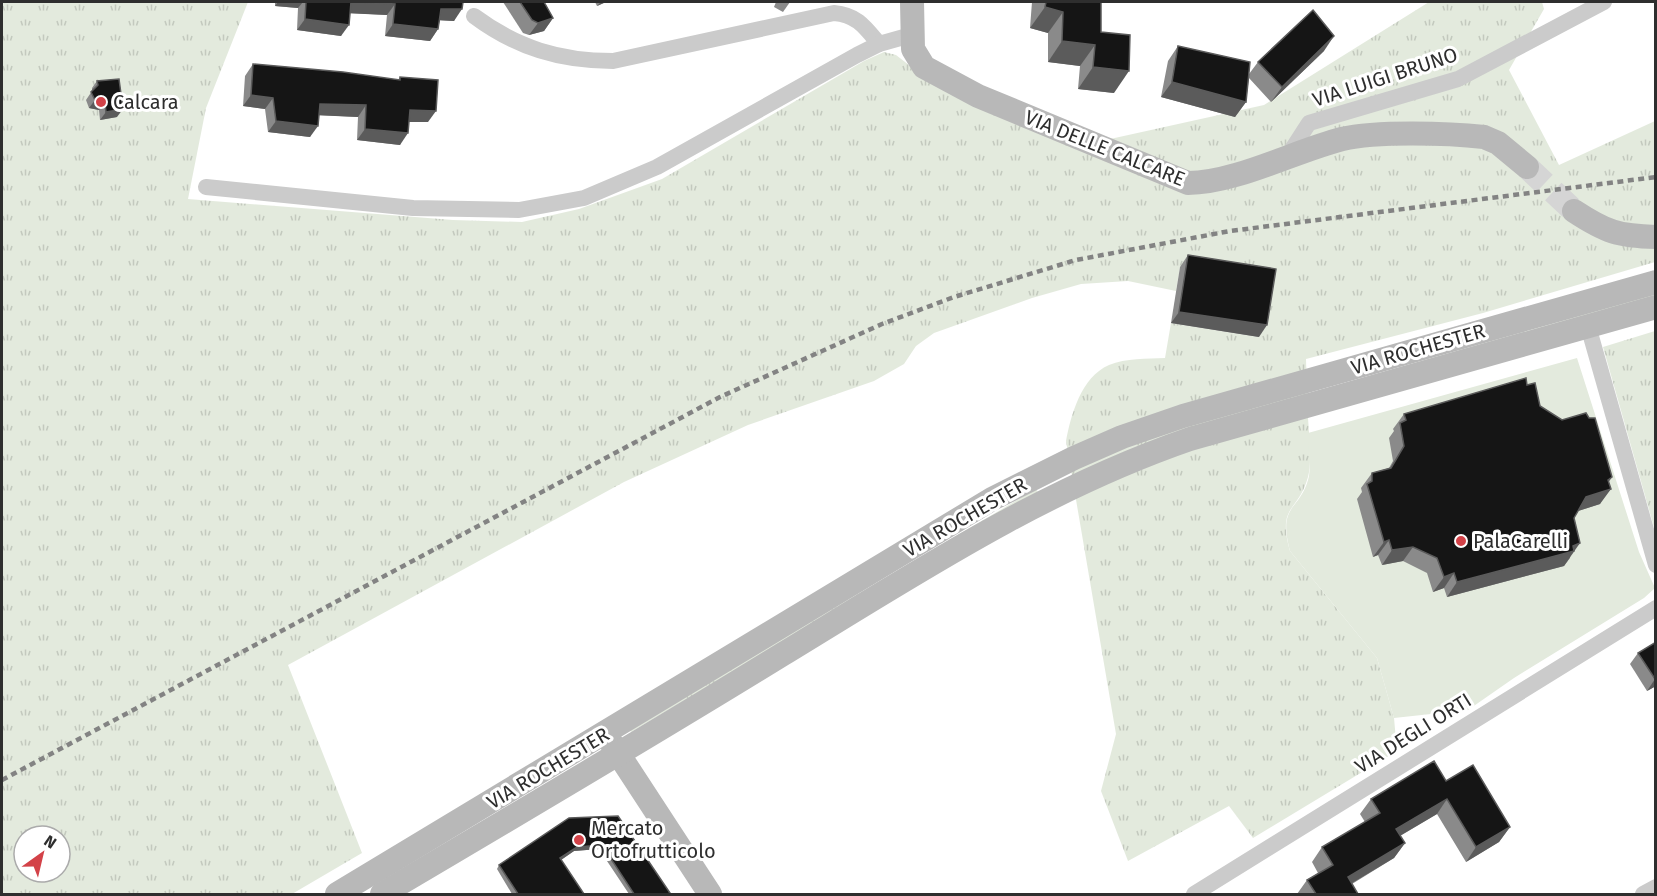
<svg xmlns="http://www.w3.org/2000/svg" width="1657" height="896" viewBox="0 0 1657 896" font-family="'Fira Sans',sans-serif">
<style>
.grass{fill:url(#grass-tufts);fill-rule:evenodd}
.garden{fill:#e3eadd}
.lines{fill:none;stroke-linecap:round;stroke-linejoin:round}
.secondary-tunnel{stroke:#d5d5d5;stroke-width:24;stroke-dasharray:24 12;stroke-linecap:butt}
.street{stroke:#cbcbcb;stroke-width:16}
.secondary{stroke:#b8b8b8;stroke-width:24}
.rail{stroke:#838383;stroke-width:4.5;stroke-dasharray:6 4.5;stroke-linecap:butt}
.wall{fill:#8a8a8a}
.shaded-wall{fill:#5b5b5b}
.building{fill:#151515;stroke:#5b5b5b;stroke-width:1.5}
.poi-dot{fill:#d34248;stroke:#fff;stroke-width:2}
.labels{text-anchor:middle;stroke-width:6;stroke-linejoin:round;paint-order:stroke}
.street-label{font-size:20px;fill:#2e2e2e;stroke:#fff}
.poi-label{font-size:20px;fill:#2e2e2e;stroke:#fff;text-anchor:start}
</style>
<defs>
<pattern id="grass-tufts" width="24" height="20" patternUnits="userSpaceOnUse" patternTransform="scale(1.5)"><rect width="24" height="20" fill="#e3eadd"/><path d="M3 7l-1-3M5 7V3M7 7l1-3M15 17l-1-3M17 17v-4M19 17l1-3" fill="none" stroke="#c3c9be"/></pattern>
</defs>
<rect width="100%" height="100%" fill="#fff"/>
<g class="grass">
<path d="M 2,2 L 248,2 L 206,108 L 188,199 L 453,220 L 522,222 L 579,209 L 662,179 L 864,61 L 884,52 L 896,55 L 927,79 L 1074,147 L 1264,105 L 1429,2 L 1542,2 L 1544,9 L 1509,70 L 1559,165 L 1655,121 L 1655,262 L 1483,313 L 1306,359 L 1307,394 L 1655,294 L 1655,297 L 1307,397 C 1307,417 1313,460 1308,477 C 1298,513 1277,504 1290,551 L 1377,658 L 1394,718 L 1397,751 L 1253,838 L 1229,806 L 1128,861 L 1101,791 L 1116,734 L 1066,441 C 1071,415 1081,377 1109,365 C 1126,358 1147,359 1165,358 L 1171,323 L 1259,337 L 1180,267 L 1176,291 L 1128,281 L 1081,284 L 1032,298 L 934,333 L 916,346 L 904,364 L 874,381 L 748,425 L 624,482 L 288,665 L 362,853 L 292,894 L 2,894 ZM 24,836 L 60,836 L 60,872 L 24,872 Z"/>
<path d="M 1655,331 L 1656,331 L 1655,531 L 1603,347 Z"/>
<path d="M 1036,489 L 1038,492 L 631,732 L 629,729 Z"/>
</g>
<path class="garden" d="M 1577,358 L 1639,552 L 1655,588 L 1644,598 L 1514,678 L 1468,710 L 1394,718 L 1377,658 L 1290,551 C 1277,502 1301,512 1309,476 C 1311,463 1308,446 1308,433 Z"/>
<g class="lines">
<path class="secondary-tunnel" d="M 1527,167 L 1574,211"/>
<g class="street">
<path d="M 474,16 C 517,48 560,61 613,61 L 834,13 C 857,15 865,27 879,44"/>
<path d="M 1287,157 L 1309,123 L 1458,79 L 1604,2"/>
<path d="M 206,187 L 413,208 L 519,210 L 584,198 L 657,167 L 857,55 L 879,44 L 911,35"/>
<path d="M 1588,326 L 1656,565"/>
<path d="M 1194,894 L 1656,608"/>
<path d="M 1643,894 L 1656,887"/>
</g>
<g class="secondary">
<path d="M 912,2 L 913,49 L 924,67 L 978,96 L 1188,183 C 1235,183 1295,151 1342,139 C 1376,131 1448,133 1484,137 L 1498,143 L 1527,167"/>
<path d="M 1574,211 C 1606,232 1618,236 1656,237"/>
<path d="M 610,741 L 710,894"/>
<path d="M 337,894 L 992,499 L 1074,458 L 1122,437 L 1183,416 L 1656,282"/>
<path d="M 382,894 C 516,815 650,736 783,654 C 916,573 1042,490 1190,439 L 1656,307"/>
</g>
<path class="rail" d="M 2,780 L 720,397 L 882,324 L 954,297 L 1076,260 L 1230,231 L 1656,177"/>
</g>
<g class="wall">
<path d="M 275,2 L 463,2 L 454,21 L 440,20 L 438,29 L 430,41 L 385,36 L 387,15 L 350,13 L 341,36 L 297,30 L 298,8 L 275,6 Z"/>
<path d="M 503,2 L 544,2 L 553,18 L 544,31 L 529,35 L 523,33 Z"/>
<path d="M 595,2 L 606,2 L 597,6 Z"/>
<path d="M 776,2 L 790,2 L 783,12 L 774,7 Z"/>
<path d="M 1032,2 L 1101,2 L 1101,32 L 1114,93 L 1078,89 L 1080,66 L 1048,62 L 1048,33 L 1030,28 Z"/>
<path d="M 1178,46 L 1249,74 L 1258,62 L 1324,51 L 1271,102 L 1249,78 L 1246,102 L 1235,117 L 1161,97 L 1168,61 Z"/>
<path d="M 253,64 L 398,80 L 400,77 L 428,122 L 409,122 L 400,145 L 357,140 L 358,117 L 319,115 L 310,137 L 268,132 L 265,109 L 243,106 L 245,76 Z"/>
<path d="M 97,81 L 117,117 L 100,120 L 99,110 L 89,108 L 86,100 L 92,91 L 92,88 Z"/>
<path d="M 1188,255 L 1259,337 L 1171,323 L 1180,267 Z"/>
<path d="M 1527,385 L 1540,406 L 1609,482 L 1600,504 L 1578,511 L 1574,518 L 1570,558 L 1564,566 L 1447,597 L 1444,588 L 1433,592 L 1427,573 L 1403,561 L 1382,565 L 1378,555 L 1373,557 L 1357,499 L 1362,492 L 1361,488 L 1372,473 L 1389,468 L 1393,461 L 1389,438 L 1394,431 L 1393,429 L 1404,414 Z"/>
<path d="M 1656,642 L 1656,686 L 1647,691 L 1630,664 L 1638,653 Z"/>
<path d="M 1446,781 L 1510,827 L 1499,842 L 1466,862 L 1437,814 L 1400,836 L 1405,843 L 1394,858 L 1352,884 L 1358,894 L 1297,894 L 1307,880 L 1318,873 L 1312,862 L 1322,847 L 1365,822 L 1360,814 L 1371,799 Z"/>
<path d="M 569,818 L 669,894 L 629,894 L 599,849 L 574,851 L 561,860 L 584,894 L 512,894 L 497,869 L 499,865 Z"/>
</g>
<g class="shaded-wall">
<path d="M 278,2 L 303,2 L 298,8 L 275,6 Z"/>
<path d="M 351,2 L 395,4 L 387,15 L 343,13 Z"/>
<path d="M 601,2 L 606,2 L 597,6 Z"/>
<path d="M 1045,7 L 1063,12 L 1048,33 L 1030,28 Z"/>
<path d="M 441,9 L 462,9 L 454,21 L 433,20 Z"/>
<path d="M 553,18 L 544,31 L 529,35 L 538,23 Z"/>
<path d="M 305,19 L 349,25 L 341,36 L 297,30 Z"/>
<path d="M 393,24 L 438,29 L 430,41 L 385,36 Z"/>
<path d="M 1334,36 L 1324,51 L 1271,102 L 1282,87 Z"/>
<path d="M 1062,41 L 1095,45 L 1080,66 L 1048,62 Z"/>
<path d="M 1093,67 L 1129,71 L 1114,93 L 1078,89 Z"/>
<path d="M 1172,82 L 1246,102 L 1235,117 L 1161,97 Z"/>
<path d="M 251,95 L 273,98 L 265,109 L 243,106 Z"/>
<path d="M 95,100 L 105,103 L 99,110 L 89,108 Z"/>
<path d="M 320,104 L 366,105 L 358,117 L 312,115 Z"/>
<path d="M 123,109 L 117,117 L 100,120 L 106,112 Z"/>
<path d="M 410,110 L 436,111 L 428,122 L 402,122 Z"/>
<path d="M 276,121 L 318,126 L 310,137 L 268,132 Z"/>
<path d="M 365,129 L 408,133 L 400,145 L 357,140 Z"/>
<path d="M 1179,312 L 1267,325 L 1259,337 L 1171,323 Z"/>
<path d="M 1612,477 L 1602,492 L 1611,489 L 1600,504 L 1575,512 L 1586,497 Z"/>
<path d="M 1389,540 L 1378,555 L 1373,557 L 1384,542 Z"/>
<path d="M 1580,543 L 1564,566 L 1447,597 L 1457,582 Z"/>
<path d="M 1413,547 L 1403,561 L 1382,565 L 1392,550 Z"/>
<path d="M 1454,573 L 1444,588 L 1433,592 L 1444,577 Z"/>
<path d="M 1656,679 L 1656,686 L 1647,691 L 1655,679 Z"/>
<path d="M 1447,799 L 1437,814 L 1386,844 L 1396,829 Z"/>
<path d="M 1510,827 L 1499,842 L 1466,862 L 1476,847 Z"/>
<path d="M 1405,843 L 1394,858 L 1337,892 L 1348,877 Z"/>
<path d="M 602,845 L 599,849 L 574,851 L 558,862 L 560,858 L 577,847 Z"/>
</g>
<g class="building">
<path d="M 306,2 L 351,2 L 349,25 L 305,19 Z"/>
<path d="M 357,2 L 463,2 L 462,9 L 441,9 L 438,29 L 393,24 L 395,4 Z"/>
<path d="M 520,2 L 544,2 L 553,18 L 538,23 L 532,20 Z"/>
<path d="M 1046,2 L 1101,2 L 1101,32 L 1130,35 L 1129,71 L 1093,67 L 1095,45 L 1062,41 L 1063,12 L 1045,7 Z"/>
<path d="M 1313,10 L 1334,36 L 1282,87 L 1258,62 Z"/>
<path d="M 1178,46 L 1250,62 L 1246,102 L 1172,82 Z"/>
<path d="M 253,64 L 343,72 L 400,80 L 400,77 L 438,80 L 436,111 L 410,110 L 408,133 L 365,129 L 366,105 L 320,104 L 318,126 L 276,121 L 273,98 L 251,95 Z"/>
<path d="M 119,79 L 123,109 L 106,112 L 105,103 L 95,100 L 91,92 L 98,85 L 97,81 Z"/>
<path d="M 1188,255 L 1276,269 L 1267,325 L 1179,312 Z"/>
<path d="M 1526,378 L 1527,385 L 1535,383 L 1540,406 L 1562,420 L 1586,413 L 1589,418 L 1595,418 L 1612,477 L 1608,480 L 1611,489 L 1586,497 L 1574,518 L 1580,543 L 1573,546 L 1574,551 L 1457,582 L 1454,573 L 1444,577 L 1437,558 L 1413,547 L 1392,550 L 1389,540 L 1384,542 L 1367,484 L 1372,481 L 1372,473 L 1391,468 L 1404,446 L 1400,423 L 1406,420 L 1404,414 Z"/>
<path d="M 1656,642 L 1656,679 L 1655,679 L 1638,653 Z"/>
<path d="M 1434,761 L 1446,781 L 1473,765 L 1510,827 L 1476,847 L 1447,799 L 1396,829 L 1405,843 L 1348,877 L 1358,894 L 1316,894 L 1307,880 L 1333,865 L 1322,847 L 1380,813 L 1371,799 Z"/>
<path d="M 618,816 L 670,893 L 668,894 L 634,894 L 602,845 L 577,847 L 560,858 L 584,894 L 518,894 L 499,865 L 569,818 Z"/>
</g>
<g class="poi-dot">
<circle cx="101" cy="102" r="6"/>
<circle cx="1461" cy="541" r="6"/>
<circle cx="579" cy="840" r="6"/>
</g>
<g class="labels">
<g class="street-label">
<text transform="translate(1385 77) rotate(-18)" y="7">VIA LUIGI BRUNO</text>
<text transform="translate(1105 148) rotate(22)" y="7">VIA DELLE CALCARE</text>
<text transform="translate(1418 349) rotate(-16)" y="7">VIA ROCHESTER</text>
<text transform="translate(965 517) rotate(-30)" y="7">VIA ROCHESTER</text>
<text transform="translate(1413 733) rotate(-32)" y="7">VIA DEGLI ORTI</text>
<text transform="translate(548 768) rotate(-31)" y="7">VIA ROCHESTER</text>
</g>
<g class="poi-label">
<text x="113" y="109">Calcara</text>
<text x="1473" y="548">PalaCarelli</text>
<text x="591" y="835">Mercato<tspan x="591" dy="23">Ortofrutticolo</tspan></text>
</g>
</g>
<rect width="1657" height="896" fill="none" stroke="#2e2e2e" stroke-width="6"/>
<g transform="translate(42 854) rotate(34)"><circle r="28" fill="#ffffff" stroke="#ababab" stroke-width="1.5"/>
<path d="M0-4.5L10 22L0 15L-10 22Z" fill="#d34248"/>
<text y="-9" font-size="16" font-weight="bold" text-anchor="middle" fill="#2e2e2e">N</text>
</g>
</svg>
